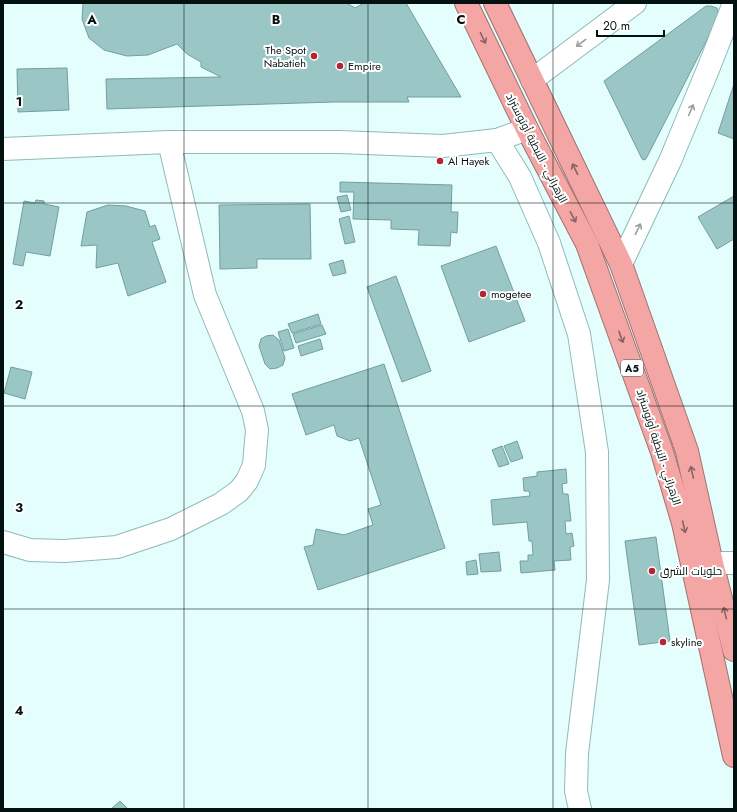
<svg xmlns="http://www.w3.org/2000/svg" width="737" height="812" viewBox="0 0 737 812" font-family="Jost,Cairo,sans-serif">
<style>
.building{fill:#9ac6c5;stroke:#749e9e}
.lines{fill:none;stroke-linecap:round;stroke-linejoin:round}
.minor-casing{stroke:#8fbab9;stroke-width:24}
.highway-casing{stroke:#a07271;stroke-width:24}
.minor{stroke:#fff;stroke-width:22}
.highway{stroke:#f4a6a4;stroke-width:22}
.oneway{stroke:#886362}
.oneway2{stroke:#9aa0a0}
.grid{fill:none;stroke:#031111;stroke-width:1;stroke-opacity:0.55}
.poi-dot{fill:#b52335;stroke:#fff;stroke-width:1.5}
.labels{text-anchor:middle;stroke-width:4;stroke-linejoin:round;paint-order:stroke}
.shield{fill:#fff;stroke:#4f5858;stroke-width:1}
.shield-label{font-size:10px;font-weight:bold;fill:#031111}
.poi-label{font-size:11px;fill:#031111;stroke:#fff;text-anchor:start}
.street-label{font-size:11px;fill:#031111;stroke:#fff}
.grid-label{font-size:13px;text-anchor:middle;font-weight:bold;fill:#031111;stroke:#fff;stroke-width:4;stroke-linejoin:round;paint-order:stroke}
</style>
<rect width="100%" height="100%" fill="#e3fefd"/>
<g class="building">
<path d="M 83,3 L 347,3 L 355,8 L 364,3 L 406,3 L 461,97 L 407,97 L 409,102 L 334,102 L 107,109 L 106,79 L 221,77 L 201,67 L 201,62 L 187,54 L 177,44 L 148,55 L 127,56 L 104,50 L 89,38 L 82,19 Z"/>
<path d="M 706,6 L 711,6 L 717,8 L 718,12 L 718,18 L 647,157 L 645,160 L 642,159 L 604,81 Z"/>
<path d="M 67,68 L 69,110 L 18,112 L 17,69 Z"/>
<path d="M 734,84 L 734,139 L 718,133 Z"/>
<path d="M 340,182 L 452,185 L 451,212 L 458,212 L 457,233 L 451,232 L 450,246 L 418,245 L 419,230 L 391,229 L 391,220 L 353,219 L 354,192 L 340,192 Z"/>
<path d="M 347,195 L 351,210 L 341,212 L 337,197 Z"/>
<path d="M 734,196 L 734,239 L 717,249 L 698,217 Z"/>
<path d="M 36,200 L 44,201 L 44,204 L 59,207 L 50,256 L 26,252 L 23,266 L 13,264 L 24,201 L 35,203 Z"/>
<path d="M 310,204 L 311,259 L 257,259 L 257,268 L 220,269 L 219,205 Z"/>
<path d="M 108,205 L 126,206 L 145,211 L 150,227 L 155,225 L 160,239 L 152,242 L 166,282 L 128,296 L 118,263 L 96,268 L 97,245 L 81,246 L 87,212 Z"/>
<path d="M 349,216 L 355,242 L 345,244 L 339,219 Z"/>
<path d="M 496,246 L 525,321 L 469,342 L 441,266 Z"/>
<path d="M 343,260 L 346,273 L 333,276 L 329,264 Z"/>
<path d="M 396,276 L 431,371 L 402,382 L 367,287 Z"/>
<path d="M 318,314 L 321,324 L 292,333 L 288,324 Z"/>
<path d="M 322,325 L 326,334 L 296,343 L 293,334 Z"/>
<path d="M 288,329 L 294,348 L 284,351 L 278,332 Z"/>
<path d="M 273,335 L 279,340 L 285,358 L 283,365 L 277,368 L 270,369 L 265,364 L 259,346 L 261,339 L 266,336 Z"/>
<path d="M 320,339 L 323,349 L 301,356 L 298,346 Z"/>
<path d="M 384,364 L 445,548 L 318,590 L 304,547 L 313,545 L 316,529 L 344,535 L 373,525 L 368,509 L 381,505 L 359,438 L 350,441 L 337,436 L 334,425 L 306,435 L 292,394 Z"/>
<path d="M 11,367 L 32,372 L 25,399 L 4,393 Z"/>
<path d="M 517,441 L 523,458 L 511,462 L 504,446 Z"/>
<path d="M 502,446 L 509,464 L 499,467 L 492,450 Z"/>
<path d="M 566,469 L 567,483 L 562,484 L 563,494 L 568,494 L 571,521 L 565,521 L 566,534 L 572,533 L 574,546 L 570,547 L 571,560 L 554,561 L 555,570 L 521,573 L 520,561 L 528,561 L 528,555 L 533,555 L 532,541 L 529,541 L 527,522 L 493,525 L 491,500 L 530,496 L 529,491 L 524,491 L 523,478 L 537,476 L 537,472 Z"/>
<path d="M 656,537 L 670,641 L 639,645 L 625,541 Z"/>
<path d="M 499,552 L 501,571 L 481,572 L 479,554 Z"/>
<path d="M 476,560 L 478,574 L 467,575 L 466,562 Z"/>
<path d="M 120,801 L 128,809 L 111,809 Z"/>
</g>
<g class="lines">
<g class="minor-casing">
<g id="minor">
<path d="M 532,80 L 635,3"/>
<path d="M 497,140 L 520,177 L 549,243 L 579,334 L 597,452 L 598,580 L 577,753 L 576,791 L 580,809"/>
<path d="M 3,149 L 169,142 L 339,142 L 443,146 L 497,140 L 527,129"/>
<path d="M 621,264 L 670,161 L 709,67 L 734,3"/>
<path d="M 3,542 L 30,550 L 64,551 L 117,547 L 171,529 L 221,504 L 239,491 L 247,481 L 254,465 L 257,430 L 253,411 L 205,295 L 169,142"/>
<path d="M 712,563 L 734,563"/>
</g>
</g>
<g class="highway-casing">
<g id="highway">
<path d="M 466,3 L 527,129 L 587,244 L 636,380 L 662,452 L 683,523 L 734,756"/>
<path d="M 495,3 L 621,264 L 687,451 L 712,563 L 734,650"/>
</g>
</g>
<use href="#minor" class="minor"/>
<use href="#highway" class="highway"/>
</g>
<defs><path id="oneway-shaft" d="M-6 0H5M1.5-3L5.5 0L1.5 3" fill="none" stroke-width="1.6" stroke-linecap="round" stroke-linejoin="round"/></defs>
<g class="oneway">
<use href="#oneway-shaft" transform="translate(483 38) rotate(64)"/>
<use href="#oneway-shaft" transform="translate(575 169) rotate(-116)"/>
<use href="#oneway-shaft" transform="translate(573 217) rotate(62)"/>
<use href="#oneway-shaft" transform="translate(621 337) rotate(70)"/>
<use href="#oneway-shaft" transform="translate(692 472) rotate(-103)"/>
<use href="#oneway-shaft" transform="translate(684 527) rotate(77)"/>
<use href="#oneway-shaft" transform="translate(725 613) rotate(-104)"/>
</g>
<g class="oneway2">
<use href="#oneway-shaft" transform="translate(581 43) rotate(143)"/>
<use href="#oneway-shaft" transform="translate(691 110) rotate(-67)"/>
<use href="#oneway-shaft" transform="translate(638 229) rotate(-64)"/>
</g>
<path class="grid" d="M 184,3 L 184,809M 368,3 L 368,809M 553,3 L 553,809M 3,203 L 734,203M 3,406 L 734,406M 3,609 L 734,609"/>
<g class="poi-dot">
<circle cx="314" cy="56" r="4"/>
<circle cx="340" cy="66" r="4"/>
<circle cx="440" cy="161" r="4"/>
<circle cx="483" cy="294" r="4"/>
<circle cx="652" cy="571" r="4"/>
<circle cx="663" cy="642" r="4"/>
</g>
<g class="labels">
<rect class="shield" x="621" y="360" width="22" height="16" rx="3"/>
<g class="shield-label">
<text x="632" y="372">A5</text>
</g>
<g class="poi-label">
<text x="306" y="54" text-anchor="end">The Spot<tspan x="306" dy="13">Nabatieh</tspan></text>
<text x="348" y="70">Empire</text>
<text x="448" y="165">Al Hayek</text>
<text x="491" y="298">mogetee</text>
<text x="660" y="575">حلويات الشرق</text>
<text x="671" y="646">skyline</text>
</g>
<g class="street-label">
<text transform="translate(537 148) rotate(63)" y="4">الزهراني - النبطية أوتوستراد</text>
<text transform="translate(659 447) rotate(72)" y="4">الزهراني - النبطية أوتوستراد</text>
</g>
</g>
<g class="grid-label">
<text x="92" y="24">A</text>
<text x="276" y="24">B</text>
<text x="461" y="24">C</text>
<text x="19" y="106">1</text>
<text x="19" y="309">2</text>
<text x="19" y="512">3</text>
<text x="19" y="715">4</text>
</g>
<rect width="737" height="812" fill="none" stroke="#031111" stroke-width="8"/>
<path d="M597 30v6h67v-6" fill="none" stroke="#031111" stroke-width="2"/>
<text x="603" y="30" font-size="12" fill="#031111" stroke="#ffffff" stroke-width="3" paint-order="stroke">20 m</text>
</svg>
